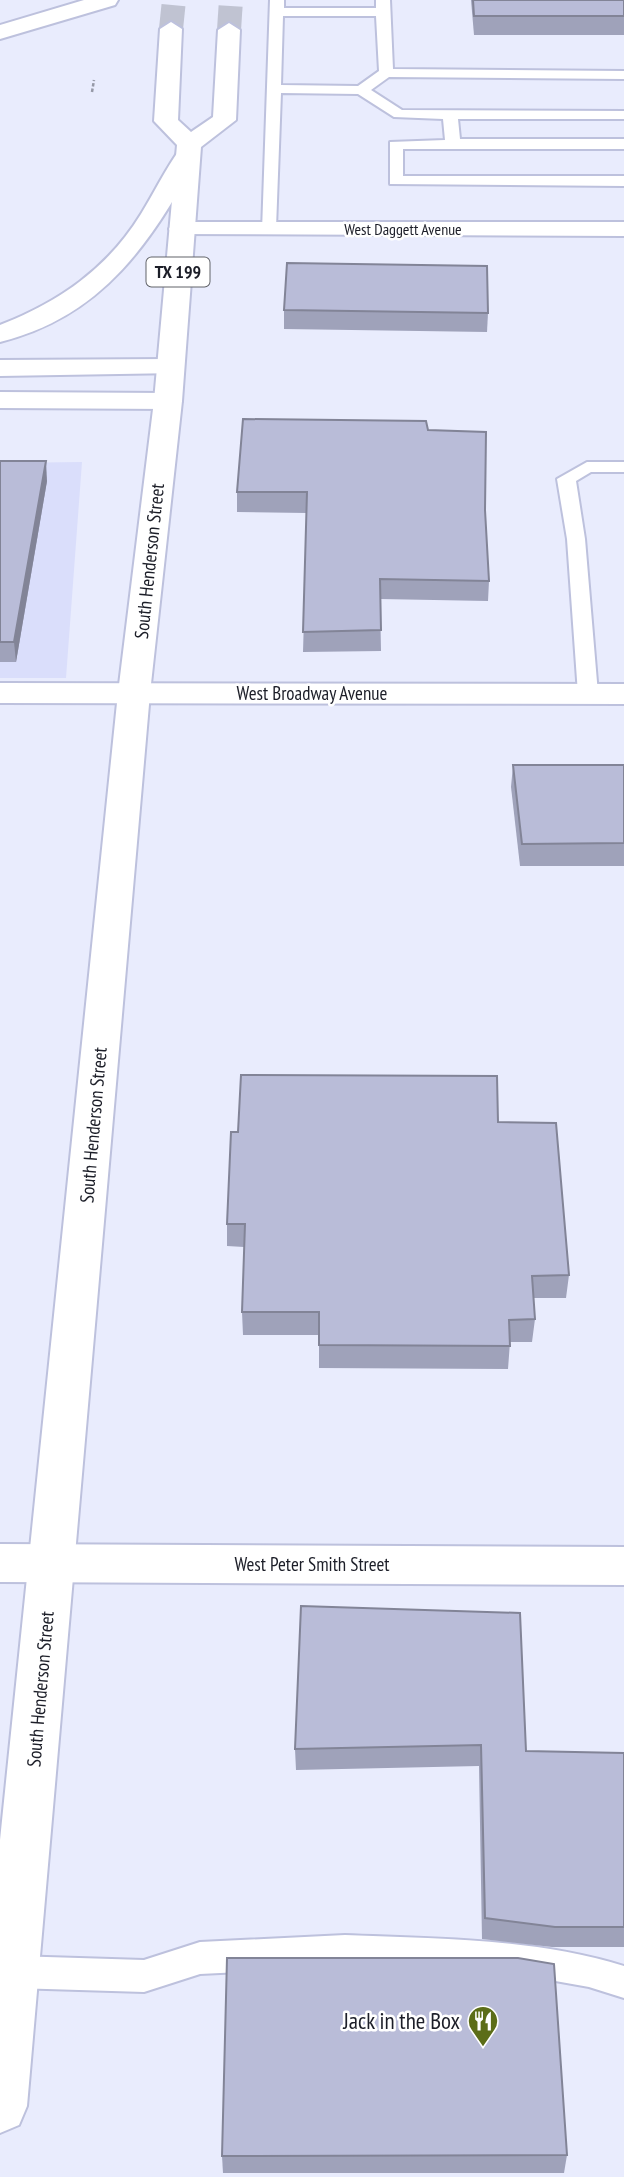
<svg xmlns="http://www.w3.org/2000/svg" width="624" height="2177" viewBox="0 0 624 2177" font-family="'PT Sans Narrow',sans-serif">
<style>
.built{fill:#dadefb}
.lines{fill:none;stroke-linecap:round;stroke-linejoin:round}
.primary-tunnel{stroke:#c0c3d2;stroke-width:24;stroke-dasharray:24 12;stroke-linecap:butt}
.service-casing{stroke:#bdc1dd;stroke-width:4}
.minor-casing{stroke:#bdc1dd;stroke-width:4}
.secondary-casing{stroke:#bdc1dd;stroke-width:4}
.primary-casing{stroke:#bdc1dd;stroke-width:4}
.motorway-casing{stroke:#bdc1dd;stroke-width:4}
.path{stroke:#9699a7;stroke-width:2.5;stroke-dasharray:3.5 2;stroke-linecap:butt}
.service{fill:#fff;fill-rule:evenodd}
.minor{fill:#fff;fill-rule:evenodd}
.secondary{fill:#fff;fill-rule:evenodd}
.primary{fill:#fff;fill-rule:evenodd}
.motorway{fill:#fff;fill-rule:evenodd}
.wall{fill:#9fa2ba}
.shaded-wall{fill:#828497}
.building{fill:#b9bcd8;stroke:#828497;stroke-width:2}
.labels{text-anchor:middle;stroke-width:5;stroke-linejoin:round;paint-order:stroke}
.far-street-label{font-size:16px;fill:#1c1e28;stroke:#fff}
.shield{fill:#fff;stroke:#606268;stroke-width:2}
.shield-label{font-size:18px;font-weight:bold;fill:#1c1e28}
.street-label{font-size:19px;fill:#1c1e28;stroke:#fff}
.near-poi-label{font-size:23px;fill:#1c1e28;stroke:#fff;text-anchor:end}
</style>
<rect width="100%" height="100%" fill="#e9ecfd"/>
<path class="built" d="M 82,462 L 66,678 L 0,678 L 0,463 Z"/>
<g class="lines">
<g class="primary-tunnel">
<path d="M 171,29 L 174,0"/>
<path d="M 229,30 L 231,0"/>
</g>
<g class="service-casing">
<g id="service">
<path d="M 270,0 L 284,0 L 284,8 L 376,8 L 376,0 L 390,0 L 393,69 L 624,71 L 624,79 L 389,77 L 371,90 L 402,110 L 624,111 L 624,119 L 458,119 L 460,139 L 624,139 L 624,149 L 403,149 L 403,176 L 624,176 L 624,186 L 390,184 L 390,142 L 445,140 L 443,119 L 394,117 L 358,94 L 281,93 L 276,228 L 274,231 L 262,231 ZM 283,16 L 376,16 L 379,71 L 358,86 L 281,85 Z"/>
<path d="M 587,462 L 624,462 L 624,472 L 591,472 L 576,481 L 585,539 L 598,694 L 588,700 L 578,694 L 567,539 L 557,479 Z"/>
<path d="M 345,1935 C 439,1939 533,1938 624,1966 L 624,1998 L 589,1987 L 516,1974 L 345,1967 L 200,1974 L 144,1992 L 14,1988 L 2,1983 L 2,1961 L 14,1956 L 144,1960 L 200,1942 Z"/>
</g>
</g>
<g class="minor-casing">
<g id="minor">
<path d="M 181,222 L 624,222 L 624,236 L 172,234 L 169,229 L 172,224 Z"/>
<path d="M 0,683 L 624,684 L 624,704 L 0,703 Z"/>
<path d="M 0,1544 L 624,1547 L 624,1585 L 0,1582 Z"/>
</g>
</g>
<g class="secondary-casing">
<path id="secondary" d="M 168,393 L 178,395 L 182,401 L 150,693 L 27,2106 L 19,2125 L 0,2133 L 0,1840 L 118,693 L 154,401 L 158,395 Z"/>
</g>
<g class="primary-casing">
<path id="primary" d="M 171,22 L 182,29 L 178,120 L 191,132 L 213,117 L 218,30 L 229,23 L 240,30 L 236,120 L 201,147 L 182,401 L 178,407 L 158,407 L 154,401 L 177,145 L 154,121 L 160,29 Z"/>
</g>
<g class="motorway-casing">
<g id="motorway">
<path d="M 84,0 L 118,0 L 115,5 L 0,39 L 0,25 Z"/>
<path d="M 188,147 L 196,149 L 200,154 C 151,242 104,316 0,342 L 0,325 C 59,302 107,269 141,214 C 154,193 165,170 180,149 Z"/>
<path d="M 169,359 L 179,361 L 183,367 L 179,373 L 0,376 L 0,360 Z"/>
<path d="M 0,392 L 168,393 L 178,395 L 182,401 L 178,407 L 168,409 L 0,408 Z"/>
</g>
</g>
<path class="path" d="M 92,92 L 94,80"/>
<use href="#service" class="service"/>
<use href="#minor" class="minor"/>
<use href="#secondary" class="secondary"/>
<use href="#primary" class="primary"/>
<use href="#motorway" class="motorway"/>
</g>
<g class="wall">
<path d="M 471,0 L 624,0 L 624,35 L 474,35 Z"/>
<path d="M 284,310 L 488,313 L 487,332 L 284,329 Z"/>
<path d="M 428,430 L 485,510 L 489,581 L 488,601 L 380,599 L 381,651 L 303,652 L 307,513 L 237,512 L 237,492 Z"/>
<path d="M 0,461 L 47,481 L 16,662 L 0,662 Z"/>
<path d="M 513,765 L 624,765 L 624,866 L 520,866 L 511,787 Z"/>
<path d="M 498,1122 L 569,1275 L 566,1298 L 533,1298 L 535,1319 L 532,1342 L 510,1342 L 508,1369 L 319,1368 L 319,1335 L 243,1335 L 242,1312 L 244,1247 L 227,1246 L 227,1224 Z"/>
<path d="M 301,1606 L 526,1751 L 624,1753 L 624,1947 L 552,1947 L 482,1939 L 479,1766 L 296,1770 L 295,1749 Z"/>
<path d="M 567,2155 L 564,2173 L 223,2173 L 222,2156 Z"/>
</g>
<path class="shaded-wall" d="M 46,461 L 47,481 L 16,662 L 14,642 Z"/>
<g class="building">
<path d="M 473,0 L 624,0 L 624,16 L 474,16 Z"/>
<path d="M 287,263 L 487,266 L 488,313 L 284,310 Z"/>
<path d="M 243,419 L 426,421 L 428,430 L 486,432 L 485,510 L 489,581 L 380,579 L 381,630 L 303,632 L 307,492 L 237,492 Z"/>
<path d="M 0,461 L 46,461 L 14,642 L 0,642 Z"/>
<path d="M 513,765 L 624,765 L 624,843 L 522,844 Z"/>
<path d="M 241,1075 L 497,1076 L 498,1122 L 556,1123 L 569,1275 L 532,1276 L 535,1319 L 509,1320 L 510,1346 L 319,1345 L 319,1312 L 242,1312 L 245,1224 L 227,1224 L 231,1132 L 238,1132 Z"/>
<path d="M 301,1606 L 520,1613 L 526,1751 L 624,1753 L 624,1927 L 555,1927 L 485,1918 L 481,1745 L 295,1749 Z"/>
<path d="M 227,1958 L 518,1958 L 554,1964 L 567,2155 L 222,2156 Z"/>
</g>
<defs>
<g id="restaurant-pin" transform="scale(1.575)"><path d="M0 17L-7.5 6A9.5 9.5 0 1 1 7.5 6Z" fill="#5c6d18" stroke="#fff"/><path d="M-5-6h1v4h1v-4h1v4h1v-4h1v5L-1.5 .5V6h-2V.5L-5-1ZM5-6V6H3V1.5H1.5Q1.5-4 5-6Z" fill="#fff"/></g>
</defs>
<g fill-rule="evenodd">
<use href="#restaurant-pin" x="483" y="2021"/>
</g>
<g class="labels">
<g class="far-street-label">
<text x="403" y="235">West Daggett Avenue</text>
</g>
<rect class="shield" x="146.5" y="257.5" width="63" height="29" rx="5"/>
<g class="shield-label">
<text x="178" y="278">TX 199</text>
</g>
<g class="street-label">
<text transform="translate(149 561) rotate(-84)" y="7">South Henderson Street</text>
<text x="312" y="700">West Broadway Avenue</text>
<text transform="translate(93 1125) rotate(-85)" y="7">South Henderson Street</text>
<text x="312" y="1571">West Peter Smith Street</text>
<text transform="translate(40 1689) rotate(-85)" y="7">South Henderson Street</text>
</g>
<g class="near-poi-label">
<text x="460" y="2029">Jack in the Box</text>
</g>
</g>
</svg>
